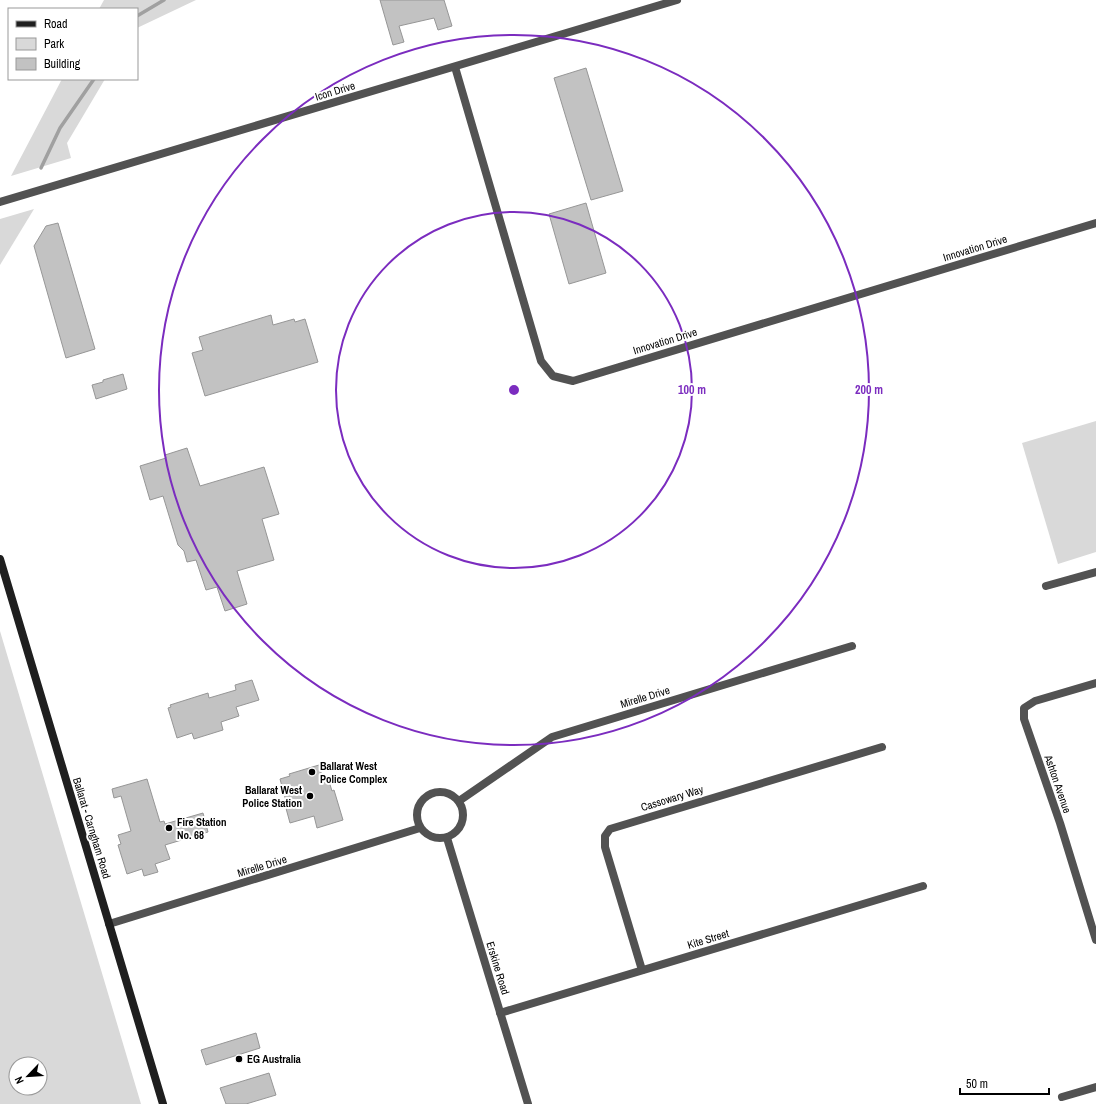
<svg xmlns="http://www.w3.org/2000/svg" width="1096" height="1104" viewBox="0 0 1096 1104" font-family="'Archivo Narrow',sans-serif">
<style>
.green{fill:#d9d9d9;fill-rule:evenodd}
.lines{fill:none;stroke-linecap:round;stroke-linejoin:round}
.stream{stroke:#a0a0a0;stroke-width:3.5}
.building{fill:#c2c2c2;stroke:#969696}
.minor{stroke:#525252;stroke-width:8}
.tertiary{stroke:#525252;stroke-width:8}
.secondary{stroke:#1f1f1f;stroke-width:8}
.ring{fill:none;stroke:#7b2cbf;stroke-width:2}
.poi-dot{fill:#000;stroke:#fff;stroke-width:1.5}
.labels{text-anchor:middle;stroke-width:4;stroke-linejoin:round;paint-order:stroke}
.street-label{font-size:11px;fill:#000;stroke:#fff}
.poi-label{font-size:11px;font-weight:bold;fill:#000;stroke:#fff;text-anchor:start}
.centre{fill:#7b2cbf;stroke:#fff;stroke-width:2}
.ring-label{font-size:12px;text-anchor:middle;font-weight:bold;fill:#7b2cbf;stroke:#fff;stroke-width:4;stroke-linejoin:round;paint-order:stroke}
</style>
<rect width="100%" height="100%" fill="#fff"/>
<g class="green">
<path d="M 104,0 L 196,0 L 137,28 L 137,9 L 99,9 Z"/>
<path d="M 62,79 L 105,79 L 67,143 L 71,158 L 11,176 Z"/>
<path d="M 34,209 L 0,265 L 0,219 Z"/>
<path d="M 1096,421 L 1096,552 L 1058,564 L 1022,443 Z"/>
<path d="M 0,631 L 141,1104 L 0,1104 ZM 16,1064 L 40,1064 L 40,1088 L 16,1088 Z"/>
</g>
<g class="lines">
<g class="stream">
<path d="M 137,16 L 164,0"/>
<path d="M 41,168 L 60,128 L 94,79"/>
</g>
</g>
<g class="building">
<path d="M 380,0 L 444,0 L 452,26 L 438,30 L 434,18 L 399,26 L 404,42 L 393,45 Z"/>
<path d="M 586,68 L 623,191 L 591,200 L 554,78 Z"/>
<path d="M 586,203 L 606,273 L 569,284 L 549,214 Z"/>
<path d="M 58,223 L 95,349 L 66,358 L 34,246 L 46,226 Z"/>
<path d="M 271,315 L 273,325 L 294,319 L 295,322 L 305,319 L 318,362 L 205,396 L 192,353 L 203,350 L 199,337 Z"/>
<path d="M 123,374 L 127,389 L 96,399 L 92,385 L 103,382 L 103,380 Z"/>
<path d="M 187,448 L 200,486 L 264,467 L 279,514 L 262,519 L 274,560 L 237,571 L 247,604 L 225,611 L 217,587 L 206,590 L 196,560 L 187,562 L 184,551 L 178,545 L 163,496 L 150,500 L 140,466 L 166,458 L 165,455 Z"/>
<path d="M 252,680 L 259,700 L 236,707 L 239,716 L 221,722 L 223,730 L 194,739 L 192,733 L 177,738 L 168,708 L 171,707 L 170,705 L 208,693 L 209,698 L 236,690 L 235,685 Z"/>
<path d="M 319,765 L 323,780 L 328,778 L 332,791 L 334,790 L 343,820 L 317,828 L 314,816 L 290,823 L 284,801 L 286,801 L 280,779 L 290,776 L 289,774 Z"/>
<path d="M 147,779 L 160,822 L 164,821 L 165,824 L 203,813 L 208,832 L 165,845 L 170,859 L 155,864 L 158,872 L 144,876 L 142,869 L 127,874 L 118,845 L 121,844 L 118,835 L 131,831 L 121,796 L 114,798 L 112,789 Z"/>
<path d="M 256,1033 L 260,1048 L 206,1065 L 201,1050 Z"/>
<path d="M 269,1073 L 276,1095 L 246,1104 L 226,1104 L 220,1088 Z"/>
</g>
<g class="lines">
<g class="minor">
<path d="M 455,67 L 541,361 L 553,376 L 573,381 L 1096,223"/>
<path d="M 0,202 L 677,0"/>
<path d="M 1096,683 L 1035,701 L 1024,708 L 1024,719 L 1060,823 L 1096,940"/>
<path d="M 642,970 L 605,847 L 605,836 L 610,829 L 882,747"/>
<path d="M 500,1013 L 923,886"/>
<path d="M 1062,1097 L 1096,1087"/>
</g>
<g class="tertiary">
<path d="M 1046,586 L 1096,572"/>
<circle cx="440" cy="815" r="23"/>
<path d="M 459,801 L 552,737 L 852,646"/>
<path d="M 447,838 L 528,1104"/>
<path d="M 109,924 L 420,828"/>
</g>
<path class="secondary" d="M 0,559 L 163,1104"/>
</g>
<g class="ring">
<circle cx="514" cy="390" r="178"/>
<circle cx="514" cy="390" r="355"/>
</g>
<g class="poi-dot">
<circle cx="312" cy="772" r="4"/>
<circle cx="310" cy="796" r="4"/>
<circle cx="169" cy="828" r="4"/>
<circle cx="239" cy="1059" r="4"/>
</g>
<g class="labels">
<g class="street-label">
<text transform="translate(335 91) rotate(-17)" y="4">Icon Drive</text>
<text transform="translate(975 248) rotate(-17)" y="4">Innovation Drive</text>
<text transform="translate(665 341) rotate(-17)" y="4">Innovation Drive</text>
<text transform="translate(645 697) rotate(-17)" y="4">Mirelle Drive</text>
<text transform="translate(1058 784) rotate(71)" y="4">Ashton Avenue</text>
<text transform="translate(672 798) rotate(-17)" y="4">Cassowary Way</text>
<text transform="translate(92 828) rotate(73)" y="4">Ballarat - Carngham Road</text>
<text transform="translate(262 866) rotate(-17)" y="4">Mirelle Drive</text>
<text transform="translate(708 939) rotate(-17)" y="4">Kite Street</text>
<text transform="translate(498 968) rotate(73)" y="4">Erskine Road</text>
</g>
<g class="poi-label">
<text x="320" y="770">Ballarat West<tspan x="320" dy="13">Police Complex</tspan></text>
<text x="302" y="794" text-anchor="end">Ballarat West<tspan x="302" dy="13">Police Station</tspan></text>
<text x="177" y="826">Fire Station<tspan x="177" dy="13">No. 68</tspan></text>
<text x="247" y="1063">EG Australia</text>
</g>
</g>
<circle cx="514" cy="390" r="6" class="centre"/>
<g class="ring-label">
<text x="692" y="394">100 m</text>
<text x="869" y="394">200 m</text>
</g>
<rect x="8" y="8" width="130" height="72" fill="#ffffff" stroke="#999999"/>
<rect x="16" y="21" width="20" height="6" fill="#1f1f1f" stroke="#999999"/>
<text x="44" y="28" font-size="12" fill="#000000">Road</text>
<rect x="16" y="38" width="20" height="12" fill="#d9d9d9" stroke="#999999"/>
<text x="44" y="48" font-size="12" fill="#000000">Park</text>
<rect x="16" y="58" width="20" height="12" fill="#c2c2c2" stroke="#999999"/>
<text x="44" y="68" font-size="12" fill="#000000">Building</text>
<g transform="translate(28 1076) rotate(245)"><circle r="19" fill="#ffffff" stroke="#999999"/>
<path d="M0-3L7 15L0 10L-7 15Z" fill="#000000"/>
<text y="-6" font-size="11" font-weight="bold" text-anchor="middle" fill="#000000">N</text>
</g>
<path d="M960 1088v6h89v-6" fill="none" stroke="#000000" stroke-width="2"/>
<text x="966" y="1088" font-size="12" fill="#000000" stroke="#ffffff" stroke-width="3" paint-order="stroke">50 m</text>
</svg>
